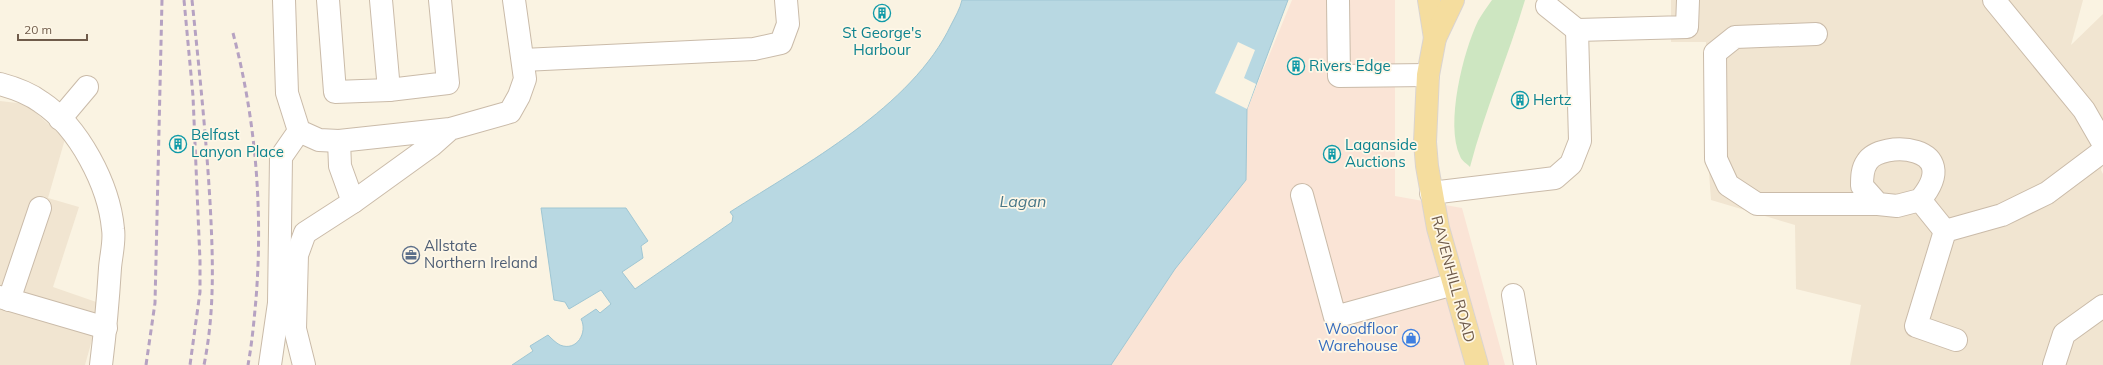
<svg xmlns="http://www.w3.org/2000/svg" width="2103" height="365" viewBox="0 0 2103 365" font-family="Mulish,sans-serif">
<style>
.residential{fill:#f1e5d1}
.commercial{fill:#fae4d6}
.green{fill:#cde6c1}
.water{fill:#b8d8e2;stroke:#9fc6d3}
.pier{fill:#faf3e2}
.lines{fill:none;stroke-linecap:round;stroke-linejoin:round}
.minor-casing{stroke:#cabba9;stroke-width:24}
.major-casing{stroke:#dad4d0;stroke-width:24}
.minor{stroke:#fff;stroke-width:22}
.major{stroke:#f5dd9e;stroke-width:22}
.rail{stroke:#b6a2c2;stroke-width:3;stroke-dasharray:6 4;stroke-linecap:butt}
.labels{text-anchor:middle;stroke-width:3.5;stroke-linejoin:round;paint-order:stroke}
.culture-label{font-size:15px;fill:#0d838f;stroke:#fef7e7;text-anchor:start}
.service-label{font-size:15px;fill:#4e5e75;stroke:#fef7e7;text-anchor:start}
.street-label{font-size:15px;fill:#6f5b4a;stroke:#fef7e7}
.shop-label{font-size:15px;fill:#366cbe;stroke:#fef7e7;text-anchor:end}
.water-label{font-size:16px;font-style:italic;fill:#497889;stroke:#fef7e7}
</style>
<rect width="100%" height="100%" fill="#faf3e2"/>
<g class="residential">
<path d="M 1671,0 L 2083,0 L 2071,45 L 2103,14 L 2103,163 L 2101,170 L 2103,174 L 2103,365 L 1850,365 L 1861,305 L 1796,289 L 1795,225 L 1711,200 L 1705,117 L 1706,42 L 1671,42 Z"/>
<path d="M 0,101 L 26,104 L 65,139 L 48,198 L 79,207 L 53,287 L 102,304 L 85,365 L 0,365 Z"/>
</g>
<path class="commercial" d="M 1292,0 L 1395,0 L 1395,196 L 1462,208 L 1505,365 L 1111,365 L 1175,269 L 1245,180 L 1247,109 Z"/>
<path class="green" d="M 1492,0 L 1525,0 C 1508,57 1485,110 1470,167 C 1467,164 1461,160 1460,156 C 1445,124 1463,52 1478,21 C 1482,14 1487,7 1492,0 Z"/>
<path class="water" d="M 962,0 L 1288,0 L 1247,109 L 1246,180 L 1175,269 L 1111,365 L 512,365 L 533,351 L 530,346 L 548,335 C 552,339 556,343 560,345 C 577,352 588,332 581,319 L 596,309 L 600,313 L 611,304 L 601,290 L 569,309 L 565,302 L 554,300 L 541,208 L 626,208 L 648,241 L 641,246 L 643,258 L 622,272 L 635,289 L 732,222 L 733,216 L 730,212 C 805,164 912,107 951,25 C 955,17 960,9 962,0 Z"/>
<path class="pier" d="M 1238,42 L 1255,50 L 1244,78 L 1256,84 L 1247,109 L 1215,93 Z"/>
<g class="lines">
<g class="minor-casing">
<g id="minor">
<path d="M 284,0 L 287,93 L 299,131 L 319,140 L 339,141"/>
<path d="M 328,0 L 335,92 L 389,90 L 381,0"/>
<path d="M 1338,0 L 1339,76 L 1428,75"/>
<path d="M 1994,0 L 2084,110 L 2103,143"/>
<path d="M 1547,6 L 1577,30"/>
<path d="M 1816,34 L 1735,37 L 1715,53 L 1716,159 L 1728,185 L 1757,204 L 1878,204"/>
<path d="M 523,60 L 754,49 L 781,43 L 788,24 L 786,0"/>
<path d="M 0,84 C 15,88 29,93 41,102 C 79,127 109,185 113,229 C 115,241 111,255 110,268 C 108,300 105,333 101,365"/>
<path d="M 389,90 L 448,83 L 440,0"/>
<path d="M 60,119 L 87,87"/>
<path d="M 450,129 L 432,145 L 353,202 L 340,166 L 339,141 L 450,129 L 510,112 L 519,96 L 525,79 L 514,0"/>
<path d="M 1431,193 L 1555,178 L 1571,164 L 1580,141 L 1577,30 L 1687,27 L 1688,0"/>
<path d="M 1302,195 L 1335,317 L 1454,284"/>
<path d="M 1920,200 C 1966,145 1881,139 1867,162 C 1862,169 1862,177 1862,186 L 1878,204 L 1897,206 L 1920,200 L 1945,231"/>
<path d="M 1945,231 L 2002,215 L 2047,193 L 2103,151"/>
<path d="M 1945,231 L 1916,326 L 1956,340"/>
<path d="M 1513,295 L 1525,365"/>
<path d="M 0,297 L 106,328"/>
<path d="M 9,300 L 40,208"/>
<path d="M 270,365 L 279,303 L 281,157 L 299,131"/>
<path d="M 304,365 L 295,329 L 297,255 L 305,233 L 353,202"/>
<path d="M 2054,365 L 2064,334 L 2103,306"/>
</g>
</g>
<g class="major-casing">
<g id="major">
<path d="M 1429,0 L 1435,38"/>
<path d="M 1453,0 L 1435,38 L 1428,75 L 1425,142 L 1427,166 L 1438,228 L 1477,365"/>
</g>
</g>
<use href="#minor" class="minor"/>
<use href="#major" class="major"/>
<g class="rail">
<path d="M 184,0 L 193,96 L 200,261 L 200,292 L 190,365"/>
<path d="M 192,0 C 199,67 206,134 210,202 C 213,257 215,311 204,365"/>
<path d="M 233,33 C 256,120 263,210 256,299 C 254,321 252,343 248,365"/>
<path d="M 146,365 L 155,303 L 162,0"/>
</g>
</g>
<defs>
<g id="building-ring" transform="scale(0.9)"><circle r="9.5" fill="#fef7e7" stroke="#0f9aa8" stroke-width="1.5"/><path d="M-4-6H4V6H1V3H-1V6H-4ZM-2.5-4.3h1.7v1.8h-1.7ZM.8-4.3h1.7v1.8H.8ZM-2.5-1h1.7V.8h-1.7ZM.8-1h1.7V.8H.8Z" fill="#0f9aa8"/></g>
<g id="office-ring" transform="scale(0.9)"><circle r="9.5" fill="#fef7e7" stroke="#5c6f8a" stroke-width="1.5"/><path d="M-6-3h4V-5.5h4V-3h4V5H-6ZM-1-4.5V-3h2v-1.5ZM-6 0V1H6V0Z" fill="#5c6f8a"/></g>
<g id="shop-ring" transform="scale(0.9)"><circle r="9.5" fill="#fef7e7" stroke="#3f7fe0" stroke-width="1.5"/><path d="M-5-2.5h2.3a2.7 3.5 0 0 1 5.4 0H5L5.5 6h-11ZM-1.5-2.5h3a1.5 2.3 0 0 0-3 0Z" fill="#3f7fe0"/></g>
</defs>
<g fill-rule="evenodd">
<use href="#building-ring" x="882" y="13"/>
<use href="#building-ring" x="1296" y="66"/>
<use href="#building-ring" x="1520" y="100"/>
<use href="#building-ring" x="178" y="144"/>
<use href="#building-ring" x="1332" y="154"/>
<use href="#office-ring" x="411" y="255"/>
<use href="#shop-ring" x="1411" y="338"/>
</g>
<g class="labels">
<g class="culture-label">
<text x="882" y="38" text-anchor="middle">St George's<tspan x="882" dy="17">Harbour</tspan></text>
<text x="1309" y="71">Rivers Edge</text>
<text x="1533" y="105">Hertz</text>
<text x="191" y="140">Belfast<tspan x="191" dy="17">Lanyon Place</tspan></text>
<text x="1345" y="150">Laganside<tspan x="1345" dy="17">Auctions</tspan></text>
</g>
<g class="service-label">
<text x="424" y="251">Allstate<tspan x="424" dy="17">Northern Ireland</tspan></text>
</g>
<g class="street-label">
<text transform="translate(1453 279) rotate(75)" y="5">RAVENHILL ROAD</text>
</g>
<g class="shop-label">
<text x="1398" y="334">Woodfloor<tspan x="1398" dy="17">Warehouse</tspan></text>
</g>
<g class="water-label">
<text x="1023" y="207">Lagan</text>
</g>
</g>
<path d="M18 34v6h69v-6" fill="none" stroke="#6f5b4a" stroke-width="2"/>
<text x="24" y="34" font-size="12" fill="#6f5b4a" stroke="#fef7e7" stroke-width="3" paint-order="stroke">20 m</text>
</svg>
